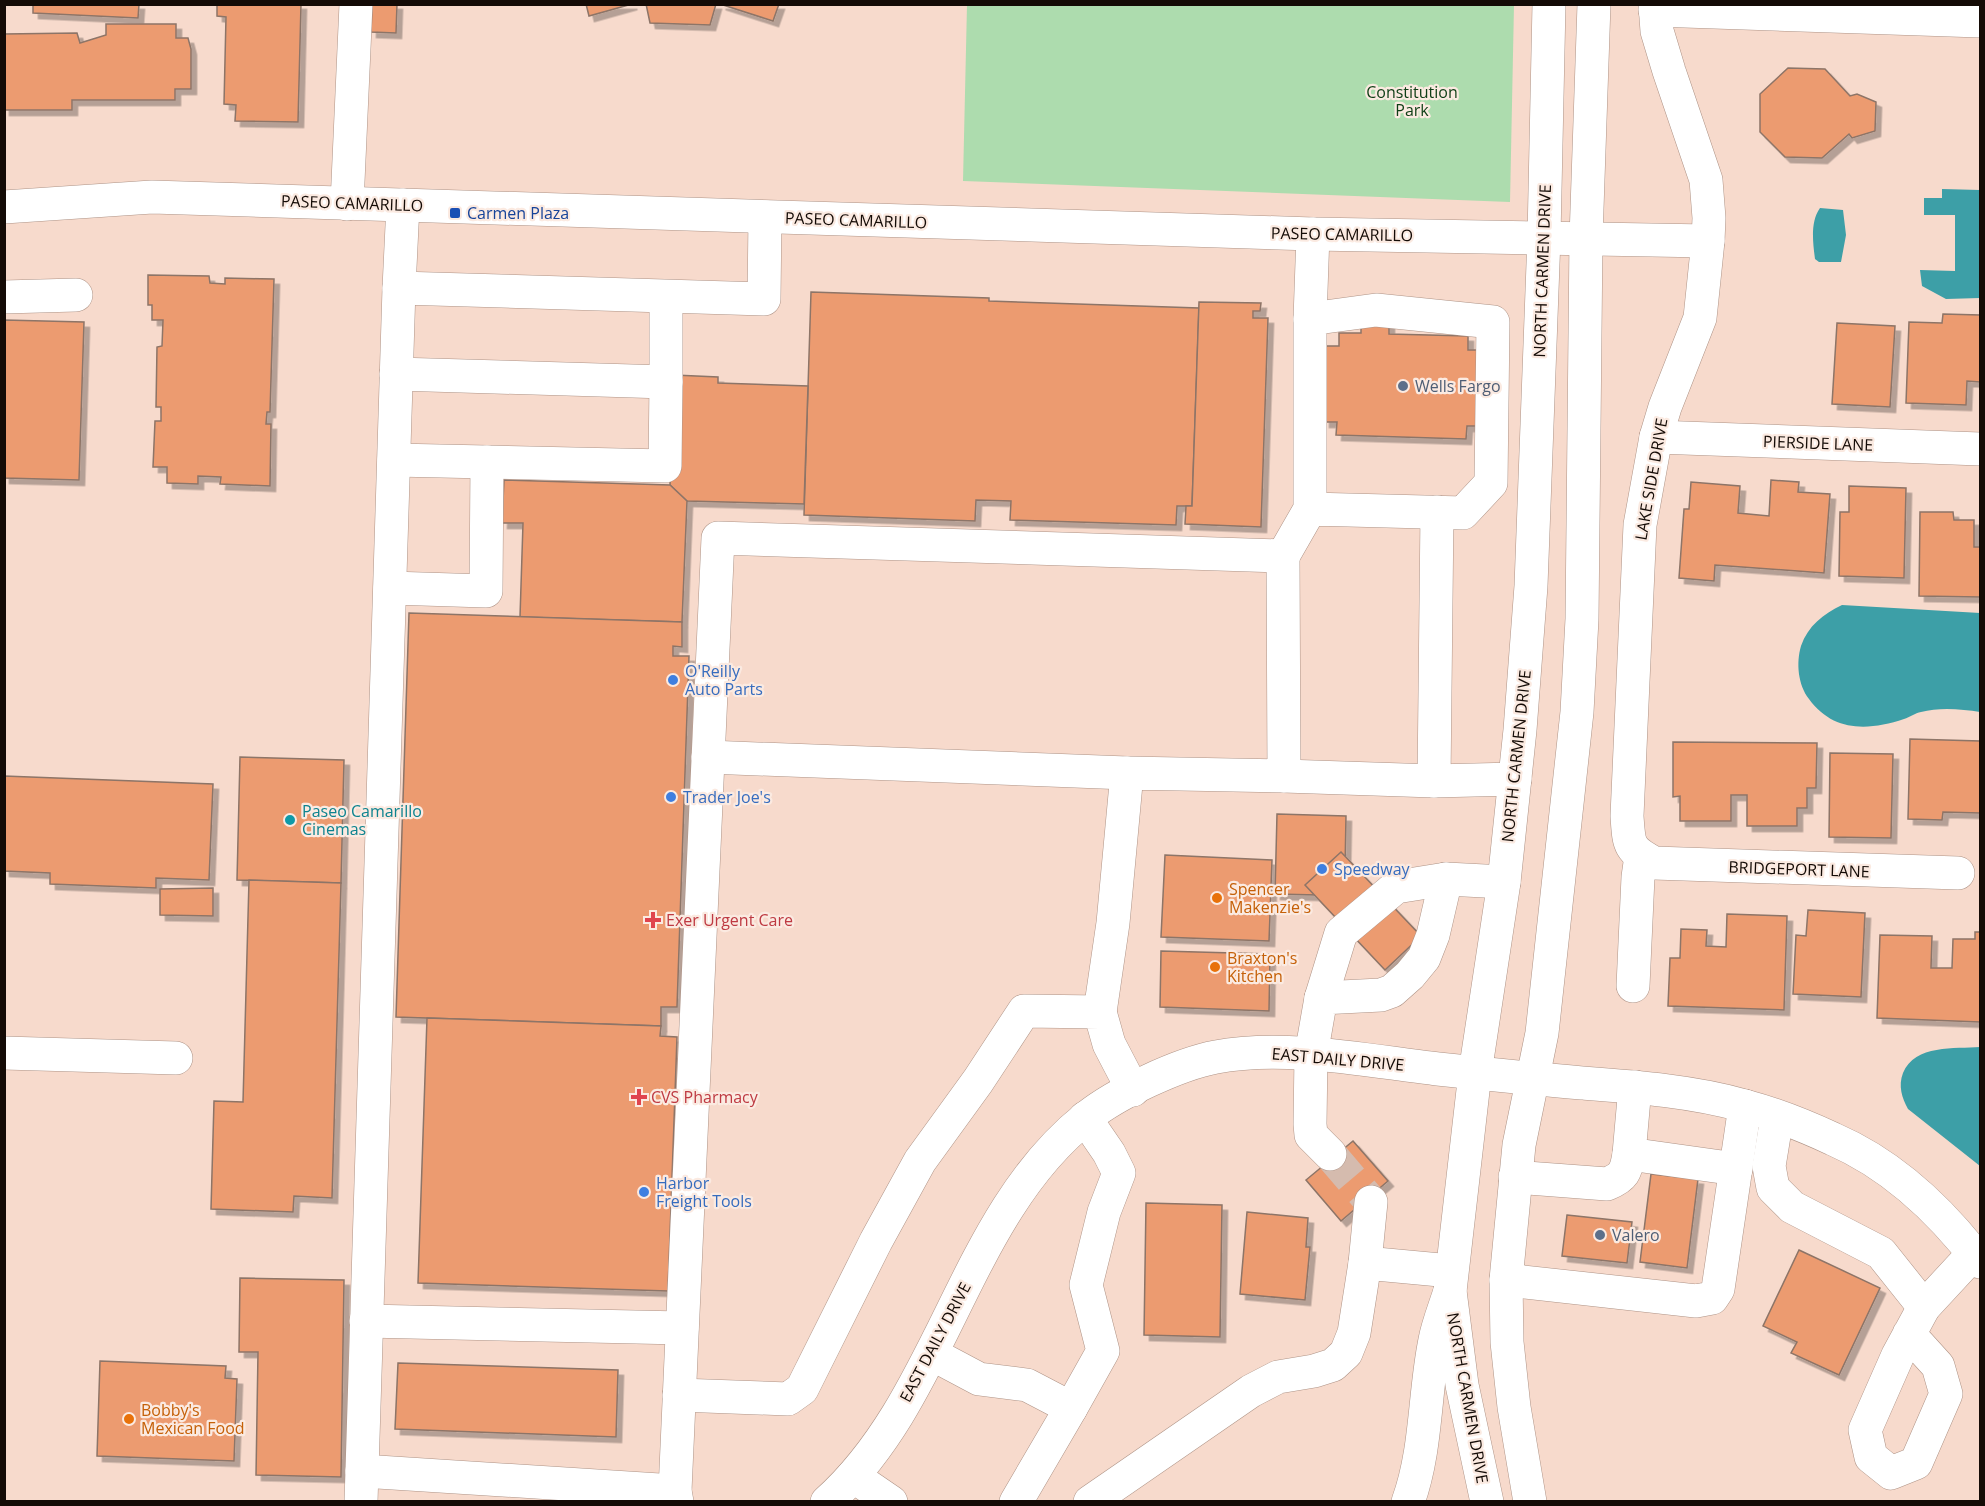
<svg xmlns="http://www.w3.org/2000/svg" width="1985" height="1506" viewBox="0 0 1985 1506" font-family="'Open Sans',sans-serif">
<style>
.green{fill:#addcae}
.water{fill:#3d9fa7}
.building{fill:#ec9b70;stroke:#8d7467;stroke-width:1.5;filter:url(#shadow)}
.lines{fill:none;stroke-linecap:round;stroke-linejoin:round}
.minor-tunnel{stroke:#d5bbae;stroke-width:33;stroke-dasharray:33 16;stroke-linecap:butt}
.minor-casing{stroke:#ae9386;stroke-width:34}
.major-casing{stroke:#ae9386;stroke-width:34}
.highway-casing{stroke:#ae9386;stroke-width:34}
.minor{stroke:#fff;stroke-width:33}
.major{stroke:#fff;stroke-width:33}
.highway{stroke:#fff;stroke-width:33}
.transit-dot{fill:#1a4fb4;stroke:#fbeae1;stroke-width:2}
.service-dot{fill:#5c6f8a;stroke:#fbeae1;stroke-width:2}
.shop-dot{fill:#3f7fe0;stroke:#fbeae1;stroke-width:2}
.culture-dot{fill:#0f9aa8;stroke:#fbeae1;stroke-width:2}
.food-dot{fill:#e8710a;stroke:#fbeae1;stroke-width:2}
.health-dot{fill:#e0444e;stroke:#fbeae1;stroke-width:2}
.labels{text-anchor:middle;stroke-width:4.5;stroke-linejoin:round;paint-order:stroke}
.park-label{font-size:16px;fill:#0e3e15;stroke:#fbeae1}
.street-label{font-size:16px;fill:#140b06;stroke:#fbeae1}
.transit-label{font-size:16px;fill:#164399;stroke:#fbeae1;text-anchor:start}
.service-label{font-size:16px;fill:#4e5e75;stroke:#fbeae1;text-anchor:start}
.shop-label{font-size:16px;fill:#366cbe;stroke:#fbeae1;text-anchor:start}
.culture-label{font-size:16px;fill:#0d838f;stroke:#fbeae1;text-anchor:start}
.food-label{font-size:16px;fill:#c56008;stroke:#fbeae1;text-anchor:start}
.health-label{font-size:16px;fill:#be3a42;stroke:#fbeae1;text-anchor:start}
</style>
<defs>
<filter id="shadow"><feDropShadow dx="5.5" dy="5.5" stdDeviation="0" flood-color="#0004"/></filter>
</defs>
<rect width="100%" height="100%" fill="#f7dacc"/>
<path class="green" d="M 967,5 L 1514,5 L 1510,202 L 963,181 Z"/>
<g class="water">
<path d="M 1942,189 L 1980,190 L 1980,298 L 1946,299 L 1922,286 L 1920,270 L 1955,271 L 1955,215 L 1924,215 L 1924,198 L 1942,198 Z"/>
<path d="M 1820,208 L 1843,210 L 1846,235 L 1841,262 L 1819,262 L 1815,259 C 1813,243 1810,222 1820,208 Z"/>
<path d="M 1842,605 L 1980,613 L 1980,712 C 1962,709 1939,707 1921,712 C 1915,713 1910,717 1904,719 C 1868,731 1833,732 1809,699 C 1798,685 1796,663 1801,646 C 1808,626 1823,614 1842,605 Z"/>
<path d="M 1980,1047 L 1980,1166 L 1908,1109 C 1902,1098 1898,1086 1903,1073 C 1915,1044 1955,1049 1980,1047 Z"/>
</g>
<g class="building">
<path d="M 33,4 L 139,4 L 138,18 L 33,13 Z"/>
<path d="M 217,4 L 301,4 L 298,122 L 235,121 L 236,105 L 224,104 L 226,17 L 217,16 Z"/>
<path d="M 372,4 L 397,4 L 396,33 L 371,32 Z"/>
<path d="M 586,4 L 632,4 L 589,16 Z"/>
<path d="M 646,4 L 716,4 L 710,25 L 650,23 Z"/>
<path d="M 720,4 L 779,4 L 773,21 Z"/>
<path d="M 106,24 L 176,24 L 176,38 L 188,38 L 191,49 L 191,89 L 175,89 L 175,100 L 72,100 L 72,110 L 4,110 L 4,34 L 77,33 L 80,43 L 106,35 Z"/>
<path d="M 1788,68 L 1825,69 L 1850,96 L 1857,94 L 1876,102 L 1875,131 L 1852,138 L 1849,134 L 1822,158 L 1785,157 L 1760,132 L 1760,94 Z"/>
<path d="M 148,275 L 209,276 L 210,283 L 225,284 L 225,278 L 274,279 L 270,412 L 267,412 L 266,424 L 271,424 L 270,486 L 220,484 L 221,477 L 198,476 L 198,484 L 167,483 L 167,467 L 153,467 L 155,421 L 161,421 L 161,407 L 156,407 L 157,347 L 162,346 L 163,320 L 152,320 L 152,305 L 148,305 Z"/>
<path d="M 811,292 L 989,298 L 989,301 L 1199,308 L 1192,506 L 1177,506 L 1176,525 L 1010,520 L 1011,501 L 976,500 L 975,521 L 804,515 Z"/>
<path d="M 1199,302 L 1261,303 L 1260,311 L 1253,311 L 1253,318 L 1268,318 L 1261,527 L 1185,524 L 1186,506 L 1192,506 Z"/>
<path d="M 1943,314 L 1980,315 L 1980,382 L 1967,381 L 1966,405 L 1906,403 L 1909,322 L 1942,323 Z"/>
<path d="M 1361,316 L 1389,317 L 1389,334 L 1468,336 L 1468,350 L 1481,350 L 1479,426 L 1467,426 L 1466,439 L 1336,435 L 1337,422 L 1324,422 L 1326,346 L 1339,346 L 1339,333 L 1361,333 Z"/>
<path d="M 4,320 L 84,322 L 79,480 L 4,478 Z"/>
<path d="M 1837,323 L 1895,326 L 1890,407 L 1832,404 Z"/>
<path d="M 674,375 L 718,377 L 718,383 L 808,386 L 804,504 L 687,501 L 670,485 Z"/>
<path d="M 504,480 L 670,485 L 687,501 L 682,622 L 520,617 L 523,523 L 502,523 Z"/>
<path d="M 1771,480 L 1799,482 L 1798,492 L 1830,494 L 1824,573 L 1715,565 L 1714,581 L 1679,578 L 1684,509 L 1689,509 L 1691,482 L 1740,486 L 1738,513 L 1769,516 Z"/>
<path d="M 1849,486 L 1906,488 L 1904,578 L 1839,576 L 1840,512 L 1849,512 Z"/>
<path d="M 1920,512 L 1953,512 L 1954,520 L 1974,520 L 1974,547 L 1980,547 L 1980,597 L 1919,596 Z"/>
<path d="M 409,613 L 682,622 L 682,647 L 673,646 L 673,656 L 689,656 L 677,1007 L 661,1007 L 661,1026 L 396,1017 Z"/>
<path d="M 1910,739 L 1980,741 L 1980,813 L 1943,812 L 1942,820 L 1908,819 Z"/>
<path d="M 1673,742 L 1817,743 L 1816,788 L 1807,788 L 1807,808 L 1797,808 L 1797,826 L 1747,826 L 1747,795 L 1731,795 L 1731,821 L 1680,821 L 1680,796 L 1673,797 Z"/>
<path d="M 1830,753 L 1893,754 L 1891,838 L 1829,837 Z"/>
<path d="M 240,757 L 344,760 L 341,883 L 237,880 Z"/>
<path d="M 4,776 L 213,784 L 209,880 L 156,878 L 156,888 L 50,884 L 50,873 L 4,871 Z"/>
<path d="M 1277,814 L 1346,816 L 1345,869 L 1318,895 L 1275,894 Z"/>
<path d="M 1341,852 L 1421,936 L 1385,970 L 1305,885 Z"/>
<path d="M 1165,855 L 1272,860 L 1269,941 L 1161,937 Z"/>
<path d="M 249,880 L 341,883 L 332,1198 L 294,1196 L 293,1212 L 211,1209 L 214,1101 L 243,1102 Z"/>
<path d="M 213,888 L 213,916 L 160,915 L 160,889 Z"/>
<path d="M 1808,910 L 1865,913 L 1861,997 L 1793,994 L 1796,935 L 1806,936 Z"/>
<path d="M 1727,914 L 1787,916 L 1784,1010 L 1668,1006 L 1670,958 L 1680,958 L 1681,929 L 1707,930 L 1706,946 L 1726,947 Z"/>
<path d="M 1975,932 L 1980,932 L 1980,1022 L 1877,1018 L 1880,935 L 1932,936 L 1931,968 L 1952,968 L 1953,939 L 1975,939 Z"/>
<path d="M 1161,951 L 1270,954 L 1269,1011 L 1160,1007 Z"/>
<path d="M 427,1018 L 661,1026 L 660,1036 L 677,1037 L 668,1291 L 418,1283 Z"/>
<path d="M 1353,1141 L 1388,1181 L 1341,1221 L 1306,1180 Z"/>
<path d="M 1651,1174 L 1698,1179 L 1687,1268 L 1640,1262 Z"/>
<path d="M 1146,1203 L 1222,1205 L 1220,1337 L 1144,1335 Z"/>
<path d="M 1247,1212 L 1308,1218 L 1306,1247 L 1310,1247 L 1305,1300 L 1240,1294 Z"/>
<path d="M 1567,1215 L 1632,1222 L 1627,1263 L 1562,1256 Z"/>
<path d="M 1799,1250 L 1880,1288 L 1839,1375 L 1791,1353 L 1797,1342 L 1763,1326 Z"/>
<path d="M 240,1278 L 344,1280 L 341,1477 L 256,1475 L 258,1352 L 239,1352 Z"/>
<path d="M 100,1361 L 226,1366 L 225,1378 L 237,1379 L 234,1461 L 97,1456 Z"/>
<path d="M 398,1363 L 618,1370 L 616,1437 L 395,1429 Z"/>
</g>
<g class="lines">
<path class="minor-tunnel" d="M 1330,1154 L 1371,1202"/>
<g class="minor-casing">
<g id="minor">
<path d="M 1655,4 L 1657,31 L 1669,71 L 1706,180 L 1709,218 L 1708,241 L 1700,318 L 1665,407 L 1656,437 L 1640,525 L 1627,816 C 1629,845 1628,849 1654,863 L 1958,873"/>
<path d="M 1655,10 L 1980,21"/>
<path d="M 347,204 L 356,4"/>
<path d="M 4,207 L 152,197 L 1313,234 L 1708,241"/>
<path d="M 399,288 L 764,299 L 765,217"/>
<path d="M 4,297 L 76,295"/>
<path d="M 1310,319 L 1313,234"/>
<path d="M 396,374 L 666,382 L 666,297"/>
<path d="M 1656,437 L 1980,449"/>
<path d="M 394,460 L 665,466 L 666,382"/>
<path d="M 390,588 L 486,591 L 487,462"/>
<path d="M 708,757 L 1127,773"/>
<path d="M 1284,776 L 1434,781 L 1515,779"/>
<path d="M 1434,781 L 1437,512"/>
<path d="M 1633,986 L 1638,877 L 1641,856"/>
<path d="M 1321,998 L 1341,933 L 1396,887 L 1446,879"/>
<path d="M 1100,1012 L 1113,923 L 1127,773 L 1284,776 L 1283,556"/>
<path d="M 4,1053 L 176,1058"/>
<path d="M 1635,1087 L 1629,1154 L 1736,1169"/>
<path d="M 1777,1117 L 1769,1166 L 1773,1188 L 1792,1207 L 1881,1253 L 1924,1307"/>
<path d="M 1330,1154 L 1311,1135 L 1310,1124 L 1311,1055 L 1321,998 L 1381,995 L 1392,991 L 1410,975 L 1424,958 L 1433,935 L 1446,879 L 1504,882"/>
<path d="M 1515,1177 L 1607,1184 C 1624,1177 1626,1172 1629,1154"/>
<path d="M 1365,1263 L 1371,1202"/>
<path d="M 1506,1280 L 1696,1301 L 1712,1298 L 1718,1289 L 1745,1106"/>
<path d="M 366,1321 L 682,1328"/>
<path d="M 1909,1334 L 1938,1366 L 1946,1394 L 1916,1463 L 1891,1473 L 1871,1457 L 1865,1430 L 1898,1355 L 1924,1307 L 1974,1253"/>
<path d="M 932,1354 L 979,1379 L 1027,1385 L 1071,1408 L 1103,1351 L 1086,1285 L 1104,1212 L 1119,1173 L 1109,1153 L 1085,1118"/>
<path d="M 679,1395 L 788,1399 L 802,1389 L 876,1241 L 920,1161 L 978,1081 L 1024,1011 L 1100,1012 L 1109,1044 L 1133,1090"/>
<path d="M 362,1471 L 675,1491"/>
<path d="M 853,1476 L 891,1502"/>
<path d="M 361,1502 L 399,288 L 403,205"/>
<path d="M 677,1502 L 675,1491 L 718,538 L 1283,556 L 1310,509 L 1310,319 L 1376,310 L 1493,322 L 1491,483 L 1463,513 L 1310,509"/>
<path d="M 1016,1502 L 1071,1408"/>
<path d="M 1090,1502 L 1251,1391 L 1278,1377 L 1314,1371 L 1333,1365 L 1346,1353 L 1354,1333 L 1365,1263 L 1451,1271"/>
</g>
</g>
<g class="major-casing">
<g id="major">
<path d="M 827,1502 C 944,1397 963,1215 1087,1117 C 1117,1093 1179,1064 1216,1057 C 1287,1044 1368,1061 1438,1069 C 1486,1074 1534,1079 1582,1083 C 1636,1087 1693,1091 1745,1106 C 1775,1114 1805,1126 1833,1139 C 1893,1165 1941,1211 1980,1262"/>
<path d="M 1487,1502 L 1462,1385 L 1450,1291 L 1475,1073 L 1504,882 L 1520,730 L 1531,586 L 1544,237 L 1549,4"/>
<path d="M 1530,1502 L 1514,1407 L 1507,1342 L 1506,1280 L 1519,1145 L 1542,1033 L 1577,712 L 1582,619 L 1586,238 L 1594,4"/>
</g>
</g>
<g class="highway-casing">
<path id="highway" d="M 1408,1502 C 1427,1450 1424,1393 1435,1340 C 1438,1324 1445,1307 1450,1291"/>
</g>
<use href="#minor" class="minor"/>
<use href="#major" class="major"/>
<use href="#highway" class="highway"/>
</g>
<rect class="transit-dot" x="449" y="207" width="12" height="12" rx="3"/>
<g class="service-dot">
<circle cx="1403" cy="386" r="6"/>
<circle cx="1600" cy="1235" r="6"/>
</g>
<g class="shop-dot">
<circle cx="673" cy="680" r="6"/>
<circle cx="671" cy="797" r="6"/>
<circle cx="1322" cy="869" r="6"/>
<circle cx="644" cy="1192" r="6"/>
</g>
<circle class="culture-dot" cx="290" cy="820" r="6"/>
<g class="food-dot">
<circle cx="1217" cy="898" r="6"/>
<circle cx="1215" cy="967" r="6"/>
<circle cx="129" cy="1419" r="6"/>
</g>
<g class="health-dot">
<path d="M650 911h6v6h6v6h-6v6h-6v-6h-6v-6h6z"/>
<path d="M636 1088h6v6h6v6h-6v6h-6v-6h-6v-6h6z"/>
</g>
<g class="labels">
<g class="park-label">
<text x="1412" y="98">Constitution<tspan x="1412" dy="18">Park</tspan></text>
</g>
<g class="street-label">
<text transform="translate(352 203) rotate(2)" y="6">PASEO CAMARILLO</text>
<text transform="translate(856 220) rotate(2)" y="6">PASEO CAMARILLO</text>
<text transform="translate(1342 234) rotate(1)" y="6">PASEO CAMARILLO</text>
<text transform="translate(1542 271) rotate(-88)" y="6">NORTH CARMEN DRIVE</text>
<text transform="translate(1818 443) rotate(2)" y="6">PIERSIDE LANE</text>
<text transform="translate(1651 479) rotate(-80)" y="6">LAKE SIDE DRIVE</text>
<text transform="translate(1516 756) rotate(-84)" y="6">NORTH CARMEN DRIVE</text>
<text transform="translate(1799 869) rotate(2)" y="6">BRIDGEPORT LANE</text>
<text transform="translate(1338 1059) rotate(5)" y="6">EAST DAILY DRIVE</text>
<text transform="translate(935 1342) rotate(-62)" y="6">EAST DAILY DRIVE</text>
<text transform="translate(1468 1398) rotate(80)" y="6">NORTH CARMEN DRIVE</text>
</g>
<g class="transit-label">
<text x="467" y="219">Carmen Plaza</text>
</g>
<g class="service-label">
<text x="1415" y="392">Wells Fargo</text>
<text x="1612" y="1241">Valero</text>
</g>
<g class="shop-label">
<text x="685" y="677">O'Reilly<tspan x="685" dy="18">Auto Parts</tspan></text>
<text x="683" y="803">Trader Joe's</text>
<text x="1334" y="875">Speedway</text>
<text x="656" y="1189">Harbor<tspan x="656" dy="18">Freight Tools</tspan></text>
</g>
<g class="culture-label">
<text x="302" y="817">Paseo Camarillo<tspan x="302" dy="18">Cinemas</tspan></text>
</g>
<g class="food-label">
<text x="1229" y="895">Spencer<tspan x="1229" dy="18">Makenzie's</tspan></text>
<text x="1227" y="964">Braxton's<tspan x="1227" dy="18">Kitchen</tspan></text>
<text x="141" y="1416">Bobby's<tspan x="141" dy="18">Mexican Food</tspan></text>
</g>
<g class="health-label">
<text x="666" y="926">Exer Urgent Care</text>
<text x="651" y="1103">CVS Pharmacy</text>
</g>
</g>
<rect width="1985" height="1506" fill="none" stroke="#140b06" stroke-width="12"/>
</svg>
